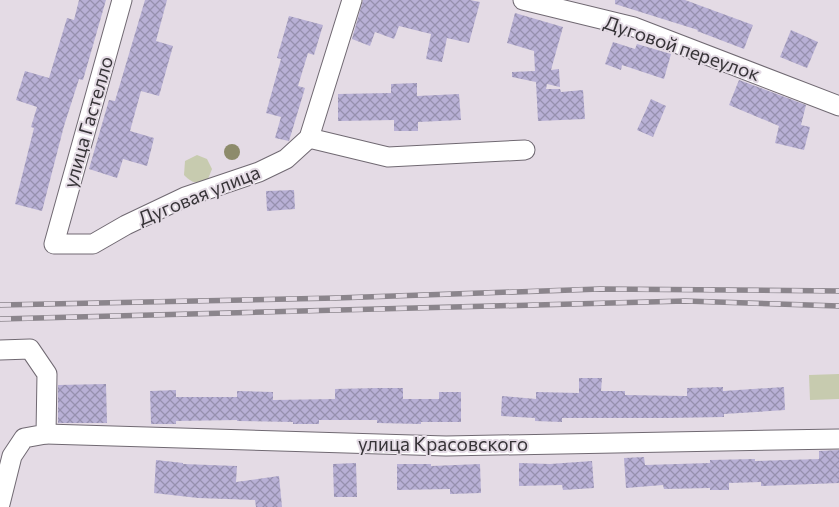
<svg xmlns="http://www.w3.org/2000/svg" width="839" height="507" viewBox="0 0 839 507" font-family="Commissioner,sans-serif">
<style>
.park{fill:#c7cbaf}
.building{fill:url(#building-cross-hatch)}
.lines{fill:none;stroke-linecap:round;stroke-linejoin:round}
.street-casing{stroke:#706972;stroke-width:21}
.street{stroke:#fff;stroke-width:19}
.rail-casing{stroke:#8b858c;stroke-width:5.5}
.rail{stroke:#e4dbe5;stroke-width:4;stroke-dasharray:11;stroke-linecap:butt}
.tree{fill:#8d8b6b}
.labels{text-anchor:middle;stroke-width:4;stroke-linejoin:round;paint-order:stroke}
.street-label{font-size:19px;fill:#373438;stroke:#e4dbe5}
</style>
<defs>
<pattern id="building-cross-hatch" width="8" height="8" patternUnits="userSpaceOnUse" patternTransform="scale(1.25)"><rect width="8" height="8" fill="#b8b0d5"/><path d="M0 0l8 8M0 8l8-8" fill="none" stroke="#9690ae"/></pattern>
</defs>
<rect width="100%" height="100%" fill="#e4dbe5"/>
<g class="park">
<path d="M 197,155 L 207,159 L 212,169 L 208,179 C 197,185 192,183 184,175 L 185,161 Z"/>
<path d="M 839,374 L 839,399 L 810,400 L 809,375 Z"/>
</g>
<g class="building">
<path d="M 79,0 L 106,0 L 83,80 L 79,79 L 64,126 L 42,211 L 15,204 L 34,128 L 31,127 L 37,107 L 16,100 L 25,71 L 49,78 L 67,18 L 74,20 Z"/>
<path d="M 145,0 L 167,0 L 156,41 L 173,46 L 159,96 L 141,91 L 130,131 L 154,138 L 147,166 L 123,159 L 117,178 L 89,169 L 109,100 L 115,101 Z"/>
<path d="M 363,0 L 470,0 L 480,2 L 469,43 L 447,38 L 442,62 L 426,59 L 431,34 L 399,26 L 394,39 L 375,32 L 370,46 L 352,39 Z"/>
<path d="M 615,0 L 685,0 L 753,25 L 744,49 L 697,31 L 698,30 L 615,4 Z"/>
<path d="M 515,13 L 563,27 L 551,70 L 559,69 L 560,87 L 547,84 L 546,89 L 560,89 L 561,92 L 583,90 L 585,119 L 538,121 L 536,82 L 512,77 L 512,72 L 535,71 L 534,51 L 507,43 Z"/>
<path d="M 289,16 L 323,25 L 314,55 L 308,53 L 298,86 L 305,88 L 289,141 L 275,138 L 281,117 L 266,113 L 281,59 L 277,58 Z"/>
<path d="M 791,30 L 818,42 L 807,68 L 780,57 Z"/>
<path d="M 613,42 L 635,49 L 637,44 L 671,54 L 664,79 L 622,65 L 621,70 L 605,64 Z"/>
<path d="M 739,80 L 806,105 L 801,125 L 810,127 L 804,150 L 775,143 L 779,126 L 729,105 Z"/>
<path d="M 417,83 L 417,96 L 459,94 L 461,120 L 418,122 L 418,131 L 394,131 L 394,120 L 338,121 L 338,94 L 391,93 L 391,84 Z"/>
<path d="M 651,99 L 666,106 L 653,137 L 637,130 Z"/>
<path d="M 294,190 L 295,209 L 267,211 L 266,191 Z"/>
<path d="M 579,378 L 602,378 L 601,391 L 625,391 L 625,395 L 687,396 L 687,388 L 723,387 L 723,391 L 784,387 L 785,410 L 724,414 L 724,417 L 668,418 L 562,418 L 562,422 L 535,421 L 535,418 L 501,416 L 502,396 L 536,399 L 536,392 L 579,393 Z"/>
<path d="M 106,384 L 107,423 L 58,423 L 58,385 Z"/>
<path d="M 378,388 L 403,388 L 403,399 L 439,399 L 439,392 L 461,392 L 461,422 L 421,422 L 421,424 L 377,423 L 377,420 L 319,420 L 319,424 L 293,424 L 293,422 L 237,421 L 237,420 L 176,421 L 176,424 L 151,424 L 150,391 L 176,390 L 176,397 L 237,397 L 237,391 L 273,392 L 273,400 L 335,399 L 335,389 Z"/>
<path d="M 839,450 L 839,483 L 761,486 L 761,482 L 729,483 L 729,490 L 710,490 L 710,488 L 664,489 L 663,485 L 626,488 L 624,458 L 644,457 L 645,465 L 710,463 L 710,460 L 755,459 L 755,461 L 819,459 L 819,451 Z"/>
<path d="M 156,460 L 183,463 L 183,464 L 237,466 L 236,482 L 279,476 L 282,507 L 256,507 L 255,500 L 198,498 L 154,493 Z"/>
<path d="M 592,461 L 594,488 L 563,490 L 562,485 L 519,486 L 519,463 L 550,464 Z"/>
<path d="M 356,463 L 357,497 L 334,497 L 333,464 Z"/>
<path d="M 397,464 L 431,464 L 431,466 L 480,464 L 481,493 L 450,494 L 450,489 L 397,490 Z"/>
</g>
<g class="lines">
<g class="street-casing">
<g id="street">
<path d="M 122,0 L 54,244 L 93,244 L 126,225 L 185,197 L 259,172 L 286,159 L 309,138 L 352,0"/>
<path d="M 523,0 L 634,27 L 839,106"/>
<path d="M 309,138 L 388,157 L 525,150"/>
<path d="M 0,350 L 30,349 L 47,374 L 46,434 L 24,438 L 12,456 L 0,504"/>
<path d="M 46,434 L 446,446 L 839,439"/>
</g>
</g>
<use href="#street" class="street"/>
<g class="rail-casing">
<g id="rail">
<path d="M 0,305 L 336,298 L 600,289 L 839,291"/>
<path d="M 0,319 L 685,301 L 839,306"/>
</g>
</g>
<use href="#rail" class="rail"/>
</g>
<circle class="tree" cx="232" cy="152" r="8"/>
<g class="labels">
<g class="street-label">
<text transform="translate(682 48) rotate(19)" y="7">Дуговой переулок</text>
<text transform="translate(88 122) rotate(-74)" y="7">улица Гастелло</text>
<text transform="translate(199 195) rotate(-22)" y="7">Дуговая улица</text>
<text x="443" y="451">улица Красовского</text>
</g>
</g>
</svg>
